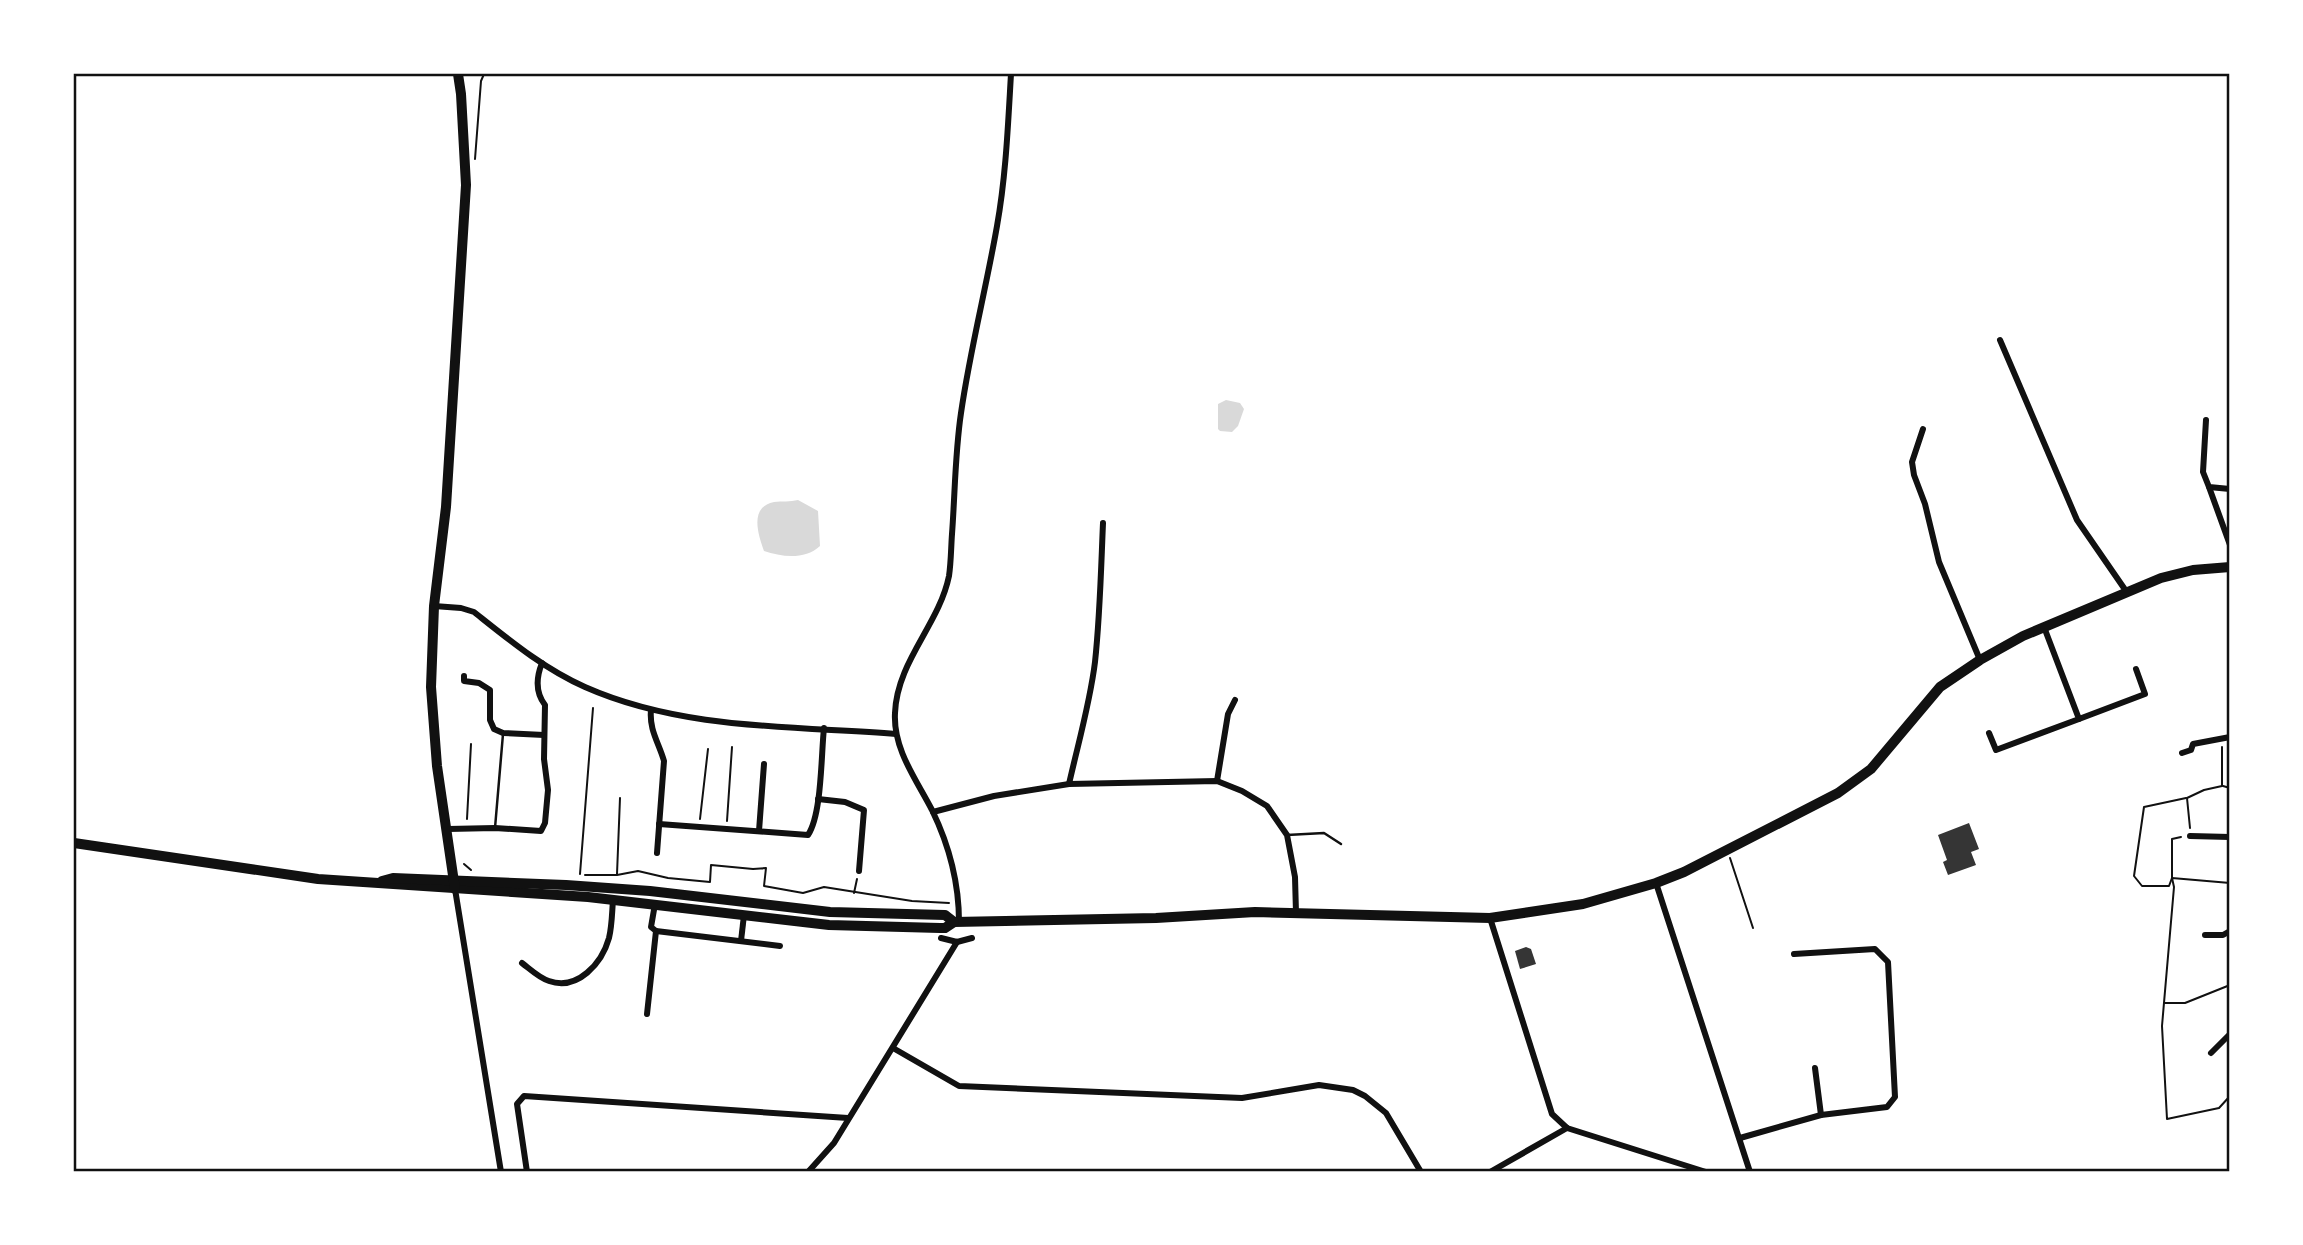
<svg xmlns="http://www.w3.org/2000/svg" width="2303" height="1245" viewBox="0 0 2303 1245" font-family="'Archivo Narrow',sans-serif">
<style>
.water{fill:#d9d9d9}
.building{fill:#353535}
.lines{fill:none;stroke-linecap:round;stroke-linejoin:round}
.path{stroke:#111;stroke-width:2}
.service{stroke:#111;stroke-width:2.5}
.minor{stroke:#111;stroke-width:6}
.primary{stroke:#111;stroke-width:10}
.neatline{fill:none;stroke:#111;stroke-width:2.5}
</style>
<rect width="100%" height="100%" fill="#fff"/>
<g class="water">
<path d="M 1226,400 L 1240,403 L 1244,409 L 1238,426 L 1232,432 L 1220,431 L 1218,429 L 1218,404 Z"/>
<path d="M 798,500 L 818,511 L 820,546 C 805,560 782,557 764,551 C 758,534 749,507 774,502 C 782,501 790,502 798,500 Z"/>
</g>
<g class="building">
<path d="M 1969,823 L 1979,849 L 1971,852 L 1976,865 L 1948,875 L 1943,862 L 1947,860 L 1938,835 Z"/>
<path d="M 1526,947 L 1531,949 L 1536,964 L 1520,969 L 1515,951 Z"/>
</g>
<g class="lines">
<g class="path">
<path d="M 475,159 L 481,81 L 484,74"/>
<path d="M 2223,786 L 2230,788"/>
<path d="M 2186,798 L 2144,807 L 2134,876 L 2142,886 L 2169,886 L 2172,878 L 2230,883"/>
<path d="M 467,819 L 471,744"/>
<path d="M 700,819 L 708,749"/>
<path d="M 727,821 L 732,747"/>
<path d="M 2190,828 L 2187,798 L 2204,790 L 2222,786 L 2222,747"/>
<path d="M 2181,837 L 2172,839 L 2172,878 L 2174,887 L 2162,1026 L 2167,1119 L 2219,1108 L 2230,1096"/>
<path d="M 1730,858 L 1753,928"/>
<path d="M 464,864 L 471,870"/>
<path d="M 580,874 L 593,708"/>
<path d="M 617,874 L 620,798"/>
<path d="M 585,875 L 617,875 L 638,871 L 668,878 L 710,882 L 711,865 L 753,869 L 766,868 L 764,886 L 803,893 L 824,887 L 912,901 L 949,903"/>
<path d="M 854,893 L 857,879"/>
<path d="M 2165,1003 L 2185,1003 L 2230,985"/>
</g>
<g class="service">
<path d="M 495,828 L 503,734"/>
<path d="M 1287,835 L 1324,833 L 1341,844"/>
</g>
<g class="minor">
<path d="M 2000,340 L 2077,520 L 2126,591"/>
<path d="M 2206,420 L 2203,472 L 2209,487 L 2230,489"/>
<path d="M 1923,429 L 1912,462 L 1914,475 L 1925,504 L 1939,562 L 1980,660"/>
<path d="M 2209,487 L 2230,545"/>
<path d="M 434,606 L 461,608 L 474,612 C 508,639 544,669 585,687 C 682,730 792,726 896,734"/>
<path d="M 464,676 L 464,681 L 479,683 L 490,690 L 490,720 L 494,729 L 503,733 L 544,735"/>
<path d="M 651,710 C 649,730 659,743 664,761 L 657,853"/>
<path d="M 2079,719 L 2145,694 L 2136,669"/>
<path d="M 1989,733 L 1996,750 L 2079,719 L 2044,627"/>
<path d="M 2182,753 L 2191,750 L 2193,744 L 2230,737"/>
<path d="M 1217,781 L 1228,714 L 1235,700"/>
<path d="M 1069,784 C 1078,744 1090,703 1095,662 C 1100,616 1101,569 1103,523"/>
<path d="M 818,799 L 845,802 L 864,810 L 859,871"/>
<path d="M 933,812 L 994,796 L 1069,784 L 1217,781 L 1242,791 L 1267,806 L 1287,835 L 1295,877 L 1296,913"/>
<path d="M 659,824 L 808,835 C 822,814 821,755 824,728"/>
<path d="M 448,829 L 495,828 L 541,831 L 545,823 L 548,790 L 544,759 L 545,705 C 535,692 536,678 542,663"/>
<path d="M 759,831 L 764,764"/>
<path d="M 2190,836 L 2230,837"/>
<path d="M 1656,883 L 1750,1172"/>
<path d="M 455,889 L 501,1172"/>
<path d="M 1490,918 L 1552,1114 L 1567,1128 L 1706,1172"/>
<path d="M 959,922 C 959,883 949,845 932,810 C 916,779 893,749 895,713 C 897,661 939,625 949,576 C 951,563 951,548 952,534 C 955,494 955,453 961,413 C 970,350 986,289 997,226 C 1006,176 1008,124 1011,74"/>
<path d="M 656,931 L 780,946"/>
<path d="M 2205,935 L 2223,935 L 2230,931"/>
<path d="M 941,938 L 957,942 L 972,938"/>
<path d="M 741,941 L 744,915"/>
<path d="M 522,963 C 530,969 539,978 549,981 C 578,991 602,963 609,938 C 612,926 612,912 613,900"/>
<path d="M 647,1014 L 656,931 L 651,927 L 655,904"/>
<path d="M 893,1048 L 959,1086 L 1242,1098 L 1319,1085 L 1353,1090 L 1365,1096 L 1386,1113 L 1421,1172"/>
<path d="M 2211,1053 L 2230,1034"/>
<path d="M 1815,1068 L 1821,1115"/>
<path d="M 1740,1138 L 1821,1115 L 1887,1107 L 1895,1097 L 1888,962 L 1875,949 L 1794,954"/>
<path d="M 527,1172 L 517,1104 L 524,1096 L 848,1118"/>
<path d="M 808,1172 L 834,1143 L 957,942"/>
<path d="M 1490,1172 L 1567,1128"/>
</g>
<g class="primary">
<path d="M 74,843 L 318,879 L 588,897 L 829,925 L 940,928 L 945,928 L 954,922 L 1156,918 L 1255,912 L 1490,918 L 1583,904 L 1656,883 L 1684,872 L 1838,793 L 1871,769 L 1940,687 L 1980,660 L 2023,636 L 2161,578 L 2193,570 L 2230,567"/>
<path d="M 382,881 L 393,878 L 566,885 L 650,891 L 830,912 L 945,915 L 954,922"/>
<path d="M 455,889 L 437,766 L 431,687 L 434,606 L 446,507 L 466,185 L 461,94 L 458,74"/>
</g>
</g>
<rect width="2303" height="1245" fill="none" stroke="#ffffff" stroke-width="150"/>
<rect x="75" y="75" width="2153" height="1095" class="neatline"/>
</svg>
